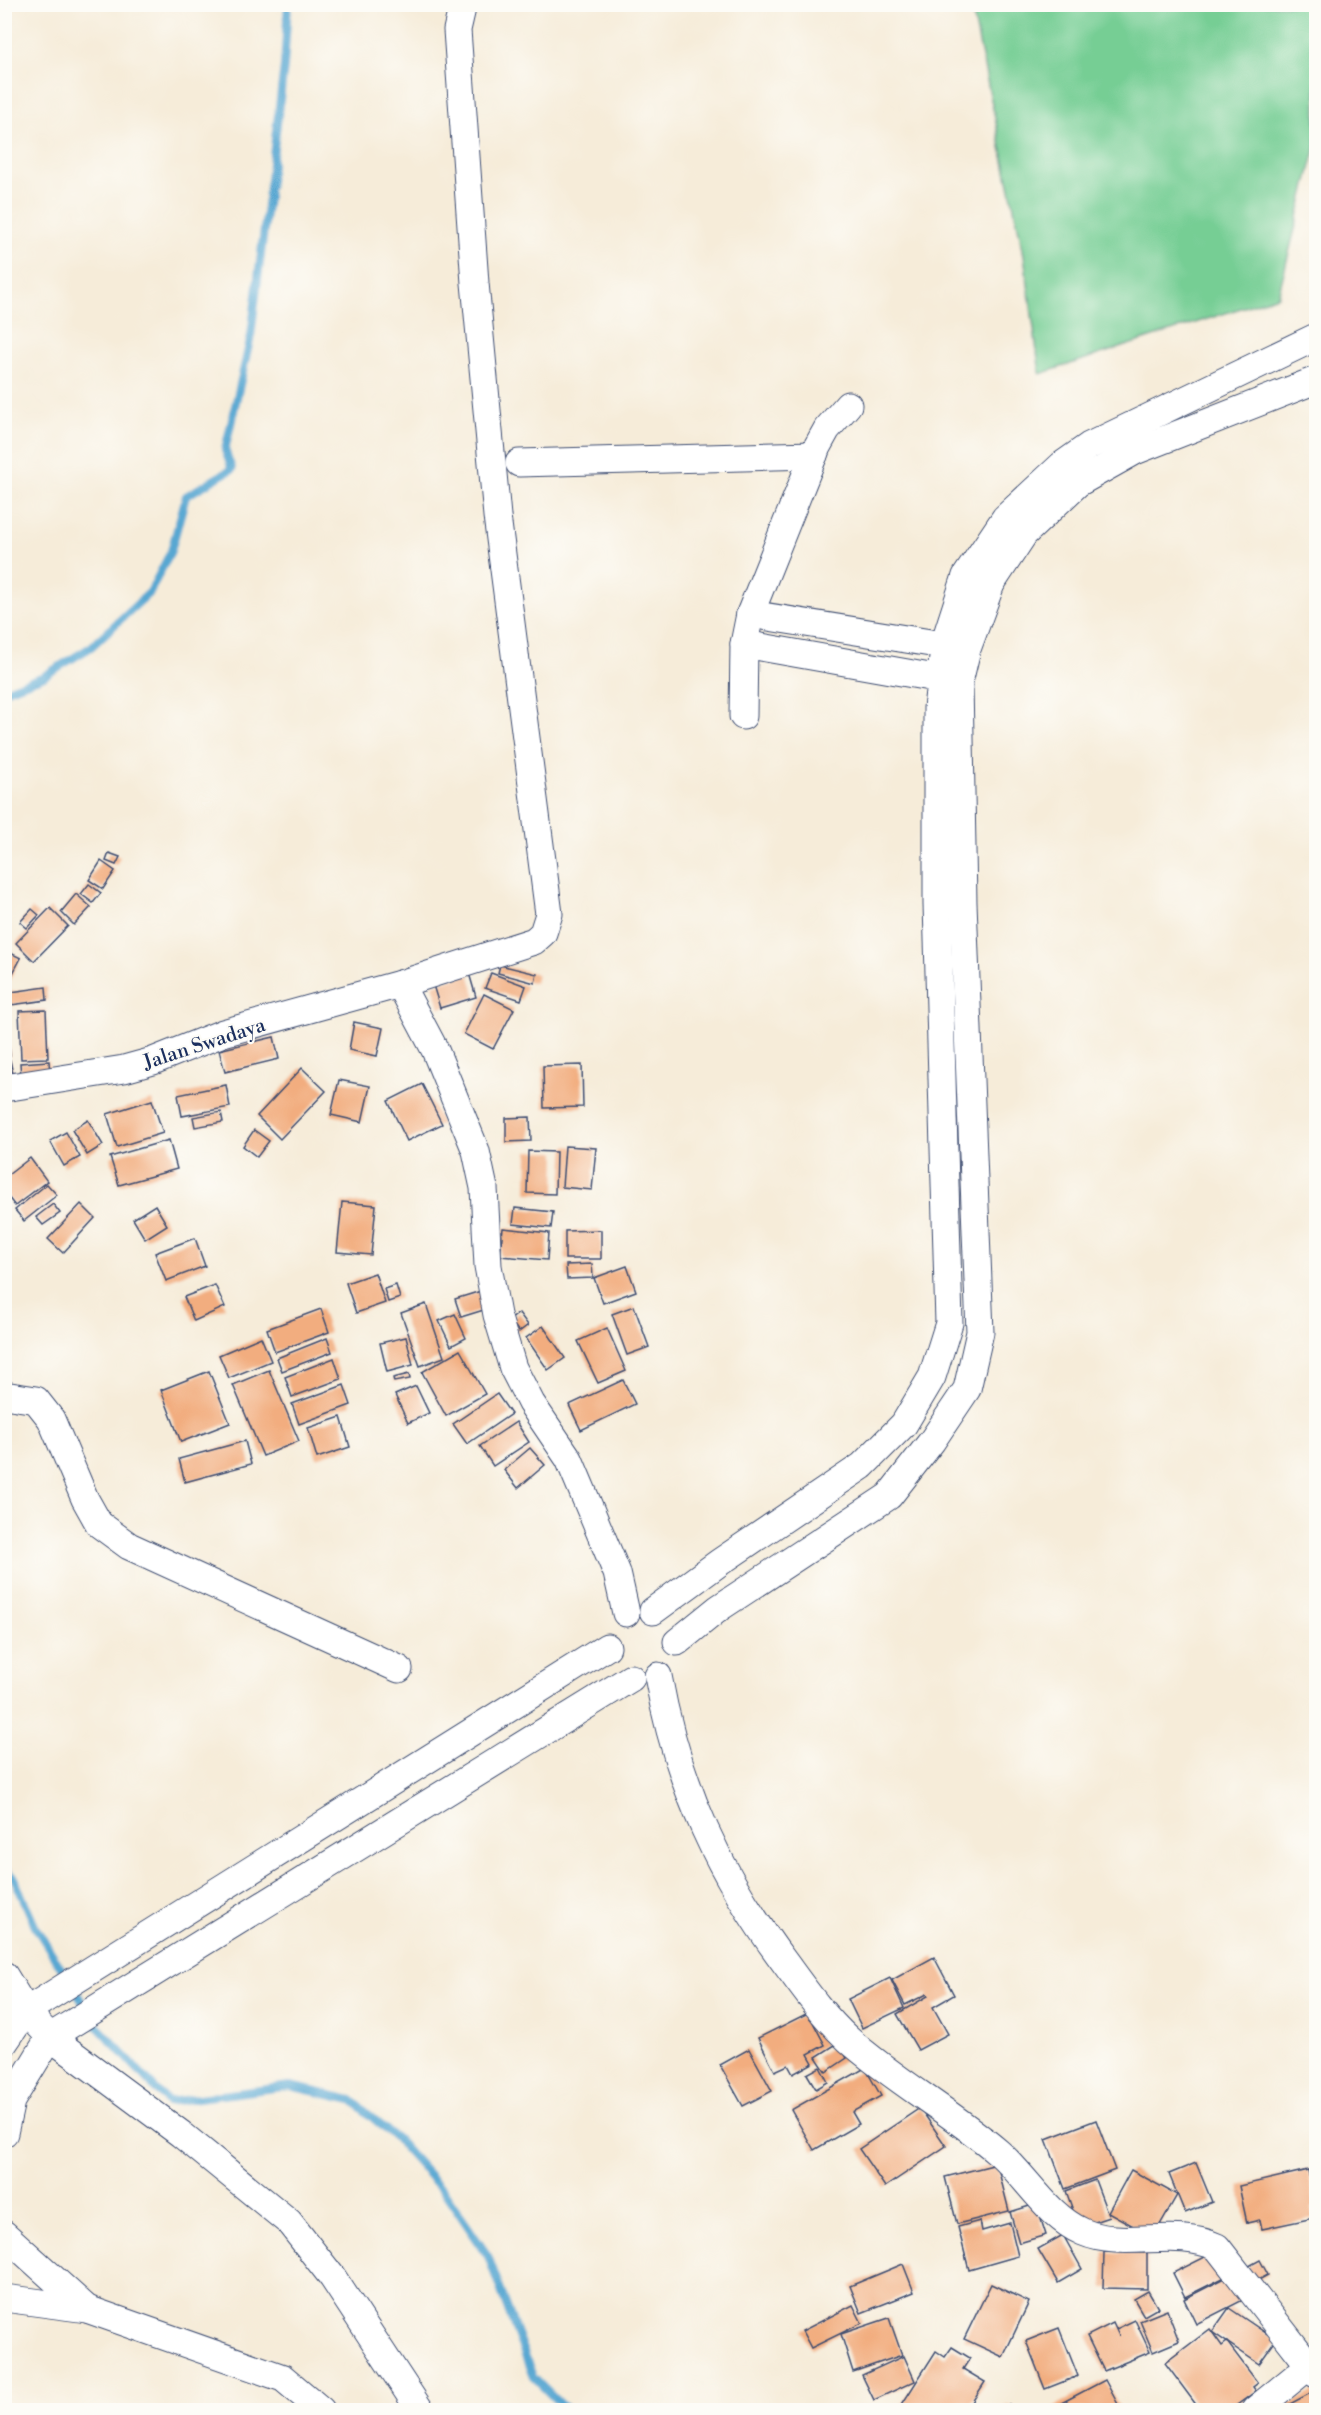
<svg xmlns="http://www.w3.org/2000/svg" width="1321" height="2415" viewBox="0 0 1321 2415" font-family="'Libre Bodoni',serif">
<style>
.green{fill:#76ce94;stroke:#487e79;stroke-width:1.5}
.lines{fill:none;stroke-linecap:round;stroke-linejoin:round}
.stream{stroke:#58a7d2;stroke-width:8}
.building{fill:#f2ad7f}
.minor-casing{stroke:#3c4b70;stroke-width:29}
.minor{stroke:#fff;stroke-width:27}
.labels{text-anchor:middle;stroke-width:4.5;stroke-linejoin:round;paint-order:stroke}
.street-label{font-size:20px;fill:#1b2f5e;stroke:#fdfcf7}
</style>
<rect width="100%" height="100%" fill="#fdfcf7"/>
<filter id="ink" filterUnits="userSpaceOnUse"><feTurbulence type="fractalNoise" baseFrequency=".0167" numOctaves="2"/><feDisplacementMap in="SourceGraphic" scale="12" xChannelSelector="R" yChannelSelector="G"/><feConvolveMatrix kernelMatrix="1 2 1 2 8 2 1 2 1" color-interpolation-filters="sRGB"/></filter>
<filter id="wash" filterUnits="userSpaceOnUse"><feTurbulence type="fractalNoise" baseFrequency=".008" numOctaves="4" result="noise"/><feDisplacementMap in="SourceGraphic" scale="24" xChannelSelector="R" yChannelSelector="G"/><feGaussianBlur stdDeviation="1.35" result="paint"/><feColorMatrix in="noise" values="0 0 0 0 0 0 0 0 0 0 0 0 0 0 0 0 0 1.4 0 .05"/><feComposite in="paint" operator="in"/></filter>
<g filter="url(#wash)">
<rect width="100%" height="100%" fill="#f6ecd9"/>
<path class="green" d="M 971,5 L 1307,5 L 1316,74 L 1316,146 L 1278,296 L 1040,374 L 1024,255 Z"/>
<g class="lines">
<g class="stream">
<path d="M 4,691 L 44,676 L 91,647 L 150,592 L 171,551 L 186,496 L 232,469 L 225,450 L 251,336 L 284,66 L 288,4"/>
<path d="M 4,1869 L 14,1878 L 36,1928 L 98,2027 L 168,2102 L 290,2086 L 352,2100 L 397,2139 L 445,2193 L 488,2256 L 533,2377 L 566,2410"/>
</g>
</g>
<g id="blocks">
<g class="building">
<path d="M 109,853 L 120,857 L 116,865 L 106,861 Z"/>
<path d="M 101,861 L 115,871 L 103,889 L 89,880 Z"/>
<path d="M 89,884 L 101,893 L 93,903 L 81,894 Z"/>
<path d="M 76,894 L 91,907 L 74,925 L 61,912 Z"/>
<path d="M 50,908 L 68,926 L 34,961 L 16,943 Z"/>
<path d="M 32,909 L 39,915 L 27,928 L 20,922 Z"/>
<path d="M 4,950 L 21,958 L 4,990 Z"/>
<path d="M 500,965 L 537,974 L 535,983 L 498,973 Z"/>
<path d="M 469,973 L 476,997 L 440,1008 L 433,985 Z"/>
<path d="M 491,973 L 526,986 L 521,1000 L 485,988 Z"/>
<path d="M 46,987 L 47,1000 L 4,1006 L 4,993 Z"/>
<path d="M 484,994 L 514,1009 L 493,1049 L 464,1034 Z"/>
<path d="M 46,1010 L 48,1058 L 21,1059 L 19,1011 Z"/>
<path d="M 354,1022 L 383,1028 L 377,1056 L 349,1050 Z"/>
<path d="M 4,1033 L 8,1033 L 10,1056 L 4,1057 Z"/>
<path d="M 274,1037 L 279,1059 L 225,1072 L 219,1050 Z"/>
<path d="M 10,1060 L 13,1074 L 4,1076 L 4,1061 Z"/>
<path d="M 49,1061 L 50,1074 L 21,1076 L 20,1063 Z"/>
<path d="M 582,1065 L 583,1107 L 544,1108 L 543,1066 Z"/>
<path d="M 302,1068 L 326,1091 L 280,1139 L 257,1116 Z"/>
<path d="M 339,1080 L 370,1086 L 362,1122 L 331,1115 Z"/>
<path d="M 422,1084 L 442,1124 L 407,1141 L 388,1101 Z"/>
<path d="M 226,1085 L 230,1107 L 182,1116 L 178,1095 Z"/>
<path d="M 152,1100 L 163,1133 L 117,1147 L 107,1114 Z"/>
<path d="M 221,1112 L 223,1122 L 195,1127 L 193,1117 Z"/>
<path d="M 530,1117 L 531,1141 L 506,1142 L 506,1118 Z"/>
<path d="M 88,1120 L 103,1145 L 87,1155 L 72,1130 Z"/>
<path d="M 254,1130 L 269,1141 L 257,1157 L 243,1146 Z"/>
<path d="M 66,1132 L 80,1157 L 64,1166 L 50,1141 Z"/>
<path d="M 169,1140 L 177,1169 L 119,1185 L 110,1157 Z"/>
<path d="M 565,1146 L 596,1148 L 592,1190 L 562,1187 Z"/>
<path d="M 528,1151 L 556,1152 L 555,1194 L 527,1193 Z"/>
<path d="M 30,1158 L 47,1181 L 15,1206 L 4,1192 L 4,1178 Z"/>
<path d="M 47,1184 L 57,1195 L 24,1221 L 15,1210 Z"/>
<path d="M 342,1202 L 376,1205 L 371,1255 L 337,1252 Z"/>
<path d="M 53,1204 L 60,1213 L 43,1225 L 36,1217 Z"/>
<path d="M 81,1204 L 95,1218 L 63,1253 L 48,1239 Z"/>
<path d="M 155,1205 L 167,1225 L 145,1239 L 133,1219 Z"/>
<path d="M 515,1208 L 553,1212 L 551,1228 L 513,1224 Z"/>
<path d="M 503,1228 L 549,1233 L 547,1260 L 500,1256 Z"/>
<path d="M 601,1230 L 601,1259 L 565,1259 L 565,1231 Z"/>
<path d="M 195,1238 L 205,1266 L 166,1281 L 155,1253 Z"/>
<path d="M 592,1264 L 593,1278 L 567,1279 L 566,1265 Z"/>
<path d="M 627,1266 L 636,1291 L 603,1303 L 594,1278 Z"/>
<path d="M 375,1273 L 385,1303 L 356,1313 L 346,1283 Z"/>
<path d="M 215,1285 L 225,1307 L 194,1321 L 184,1297 Z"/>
<path d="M 396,1285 L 400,1298 L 388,1302 L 384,1289 Z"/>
<path d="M 481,1291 L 487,1309 L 461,1317 L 455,1299 Z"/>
<path d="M 426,1304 L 444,1357 L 420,1366 L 401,1313 Z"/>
<path d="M 634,1306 L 649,1347 L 627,1355 L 612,1314 Z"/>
<path d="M 321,1309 L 329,1332 L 275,1352 L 267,1329 Z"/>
<path d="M 519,1313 L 528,1325 L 519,1332 L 510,1320 Z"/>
<path d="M 455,1314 L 466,1338 L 451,1346 L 439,1321 Z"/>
<path d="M 543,1326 L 565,1358 L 548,1370 L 526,1338 Z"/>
<path d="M 607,1328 L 626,1371 L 598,1383 L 578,1341 Z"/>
<path d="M 261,1337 L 271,1361 L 229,1378 L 219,1355 Z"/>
<path d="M 406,1337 L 413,1365 L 387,1372 L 380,1343 Z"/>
<path d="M 327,1338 L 332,1352 L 282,1371 L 277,1358 Z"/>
<path d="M 460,1350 L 485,1394 L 446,1416 L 422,1372 Z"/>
<path d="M 334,1358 L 341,1379 L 292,1397 L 285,1377 Z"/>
<path d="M 269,1370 L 299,1441 L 263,1456 L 233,1385 Z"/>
<path d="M 209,1371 L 230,1423 L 181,1442 L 161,1390 Z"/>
<path d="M 409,1374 L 410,1379 L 394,1382 L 393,1378 Z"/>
<path d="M 623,1380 L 635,1404 L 581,1430 L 569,1405 Z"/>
<path d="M 344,1385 L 351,1405 L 299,1424 L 292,1404 Z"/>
<path d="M 416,1386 L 429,1413 L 408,1423 L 395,1395 Z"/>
<path d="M 497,1394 L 511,1414 L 467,1444 L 453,1424 Z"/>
<path d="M 341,1417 L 350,1447 L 317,1458 L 308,1428 Z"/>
<path d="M 516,1422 L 529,1442 L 493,1466 L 480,1446 Z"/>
<path d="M 245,1441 L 251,1464 L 185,1482 L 179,1459 Z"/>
<path d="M 530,1448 L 545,1465 L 518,1488 L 504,1470 Z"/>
<path d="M 934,1957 L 954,1995 L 933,2007 L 948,2034 L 918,2050 L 897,2014 L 928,1996 L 927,1994 L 905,2005 L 892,1980 Z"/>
<path d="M 890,1978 L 904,2008 L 862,2028 L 848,1999 Z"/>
<path d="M 808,2013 L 825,2045 L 808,2054 L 813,2063 L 793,2074 L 788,2065 L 775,2071 L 758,2038 Z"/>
<path d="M 838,2043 L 847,2058 L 826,2072 L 816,2057 Z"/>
<path d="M 749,2049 L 772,2091 L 743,2106 L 720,2065 Z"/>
<path d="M 820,2067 L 828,2082 L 816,2089 L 807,2074 Z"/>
<path d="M 865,2068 L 881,2096 L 852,2112 L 859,2124 L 814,2150 L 791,2110 Z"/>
<path d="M 920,2108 L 946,2146 L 885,2187 L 859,2149 Z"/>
<path d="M 1096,2120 L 1115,2170 L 1065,2189 L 1046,2139 Z"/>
<path d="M 1196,2163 L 1212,2202 L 1185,2213 L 1169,2174 Z"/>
<path d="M 997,2164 L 1009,2211 L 957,2224 L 945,2177 Z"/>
<path d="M 1131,2170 L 1177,2195 L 1153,2237 L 1108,2212 Z"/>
<path d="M 1308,2170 L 1316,2207 L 1311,2208 L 1314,2218 L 1262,2229 L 1260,2220 L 1247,2223 L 1239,2186 Z"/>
<path d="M 1095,2180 L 1109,2217 L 1079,2227 L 1066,2191 Z"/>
<path d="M 1036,2204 L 1046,2235 L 1019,2243 L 1010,2212 Z"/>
<path d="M 980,2221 L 982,2231 L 1010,2223 L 1018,2256 L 969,2270 L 958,2227 Z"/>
<path d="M 1063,2235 L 1082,2269 L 1058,2283 L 1038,2249 Z"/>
<path d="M 1104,2252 L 1147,2253 L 1147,2289 L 1103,2288 Z"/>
<path d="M 1215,2252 L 1227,2276 L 1185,2297 L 1173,2273 Z"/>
<path d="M 1260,2260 L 1268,2275 L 1255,2282 L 1247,2267 Z"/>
<path d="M 903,2264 L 914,2292 L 861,2313 L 850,2286 Z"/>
<path d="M 1231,2275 L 1243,2300 L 1196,2324 L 1184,2299 Z"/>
<path d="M 991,2284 L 1029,2302 L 1003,2357 L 964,2339 Z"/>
<path d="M 1148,2291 L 1158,2308 L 1144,2316 L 1134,2299 Z"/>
<path d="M 853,2305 L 862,2323 L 811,2348 L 802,2331 Z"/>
<path d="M 1229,2308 L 1276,2340 L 1259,2364 L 1212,2332 Z"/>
<path d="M 1167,2310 L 1179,2341 L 1153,2352 L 1140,2321 Z"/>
<path d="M 889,2318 L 902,2355 L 853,2372 L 841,2334 Z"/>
<path d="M 1135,2320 L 1150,2352 L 1104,2371 L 1087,2336 L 1113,2323 L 1119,2336 L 1116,2329 Z"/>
<path d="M 1059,2328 L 1078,2376 L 1045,2389 L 1026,2341 Z"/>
<path d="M 1210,2329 L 1222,2346 L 1227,2342 L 1258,2383 L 1253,2387 L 1256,2391 L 1230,2410 L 1200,2410 L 1165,2363 Z"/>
<path d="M 952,2347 L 970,2358 L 963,2369 L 985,2382 L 967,2410 L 899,2409 L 936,2351 L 945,2357 Z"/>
<path d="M 904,2356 L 915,2381 L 874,2400 L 862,2375 Z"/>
<path d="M 1105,2380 L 1121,2410 L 1048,2410 Z"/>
<path d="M 1316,2390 L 1316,2410 L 1291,2410 L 1288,2405 Z"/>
<path d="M 1009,2405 L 1014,2410 L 1002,2410 Z"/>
</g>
</g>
</g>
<g filter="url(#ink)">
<use href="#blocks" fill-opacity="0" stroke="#3c4b70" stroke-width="1.5"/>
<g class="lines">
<g class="minor-casing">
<g id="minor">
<path d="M 519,463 L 814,455"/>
<path d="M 750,614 L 962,648"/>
<path d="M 744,644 L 958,682"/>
<path d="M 743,716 L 744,644 L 750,614 L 817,447 L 827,429 L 848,405"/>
<path d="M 400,984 L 435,1050 L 476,1151 L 484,1188 L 488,1266 L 497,1315 L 513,1368 L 531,1403 L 569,1459 L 617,1573 L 626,1613"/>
<path d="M 4,1088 L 124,1069 L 153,1061 L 223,1033 L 400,984 L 534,941 L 543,933 L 549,914 L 497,516 L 475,283 L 457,30 L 463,4"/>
<path d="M 4,1395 L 36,1400 L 51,1419 L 85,1499 L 99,1524 L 129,1546 L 399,1669"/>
<path d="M 653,1611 L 720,1562 L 862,1466 L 904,1424 L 932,1377 L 949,1323 L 937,904 L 937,708 L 945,641 L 966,576 L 1005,518 L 1062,465 L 1089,446 L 1316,337"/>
<path d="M 677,1642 L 719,1608 L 889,1496 L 932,1441 L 967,1389 L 980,1332 L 963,903 L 959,682 L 967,649 L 991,584 L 1024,534 L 1078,483 L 1135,451 L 1316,380"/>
<path d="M 658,1676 C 678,1787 720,1877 788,1967 C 807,1993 825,2018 849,2040 C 895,2081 950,2111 998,2152 C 1026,2176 1048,2217 1083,2232 C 1125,2250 1175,2227 1217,2247 L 1316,2374"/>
<path d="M 4,1975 L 26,2011 L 50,2037 L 181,2134 L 289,2222 L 333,2278 L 420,2410"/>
<path d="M 4,2043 L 26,2011 L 607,1647"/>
<path d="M 4,2133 L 11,2101 L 50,2037 L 631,1678"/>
<path d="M 4,2234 L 87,2309"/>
<path d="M 4,2298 L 87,2309 L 283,2378 L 321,2410"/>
<path d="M 1255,2410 L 1310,2365"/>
</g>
</g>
<use href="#minor" class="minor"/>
</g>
</g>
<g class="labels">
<g class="street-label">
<text transform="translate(204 1043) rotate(-18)" y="7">Jalan Swadaya</text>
</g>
</g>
<rect width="1321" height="2415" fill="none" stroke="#fdfcf7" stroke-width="24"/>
</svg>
